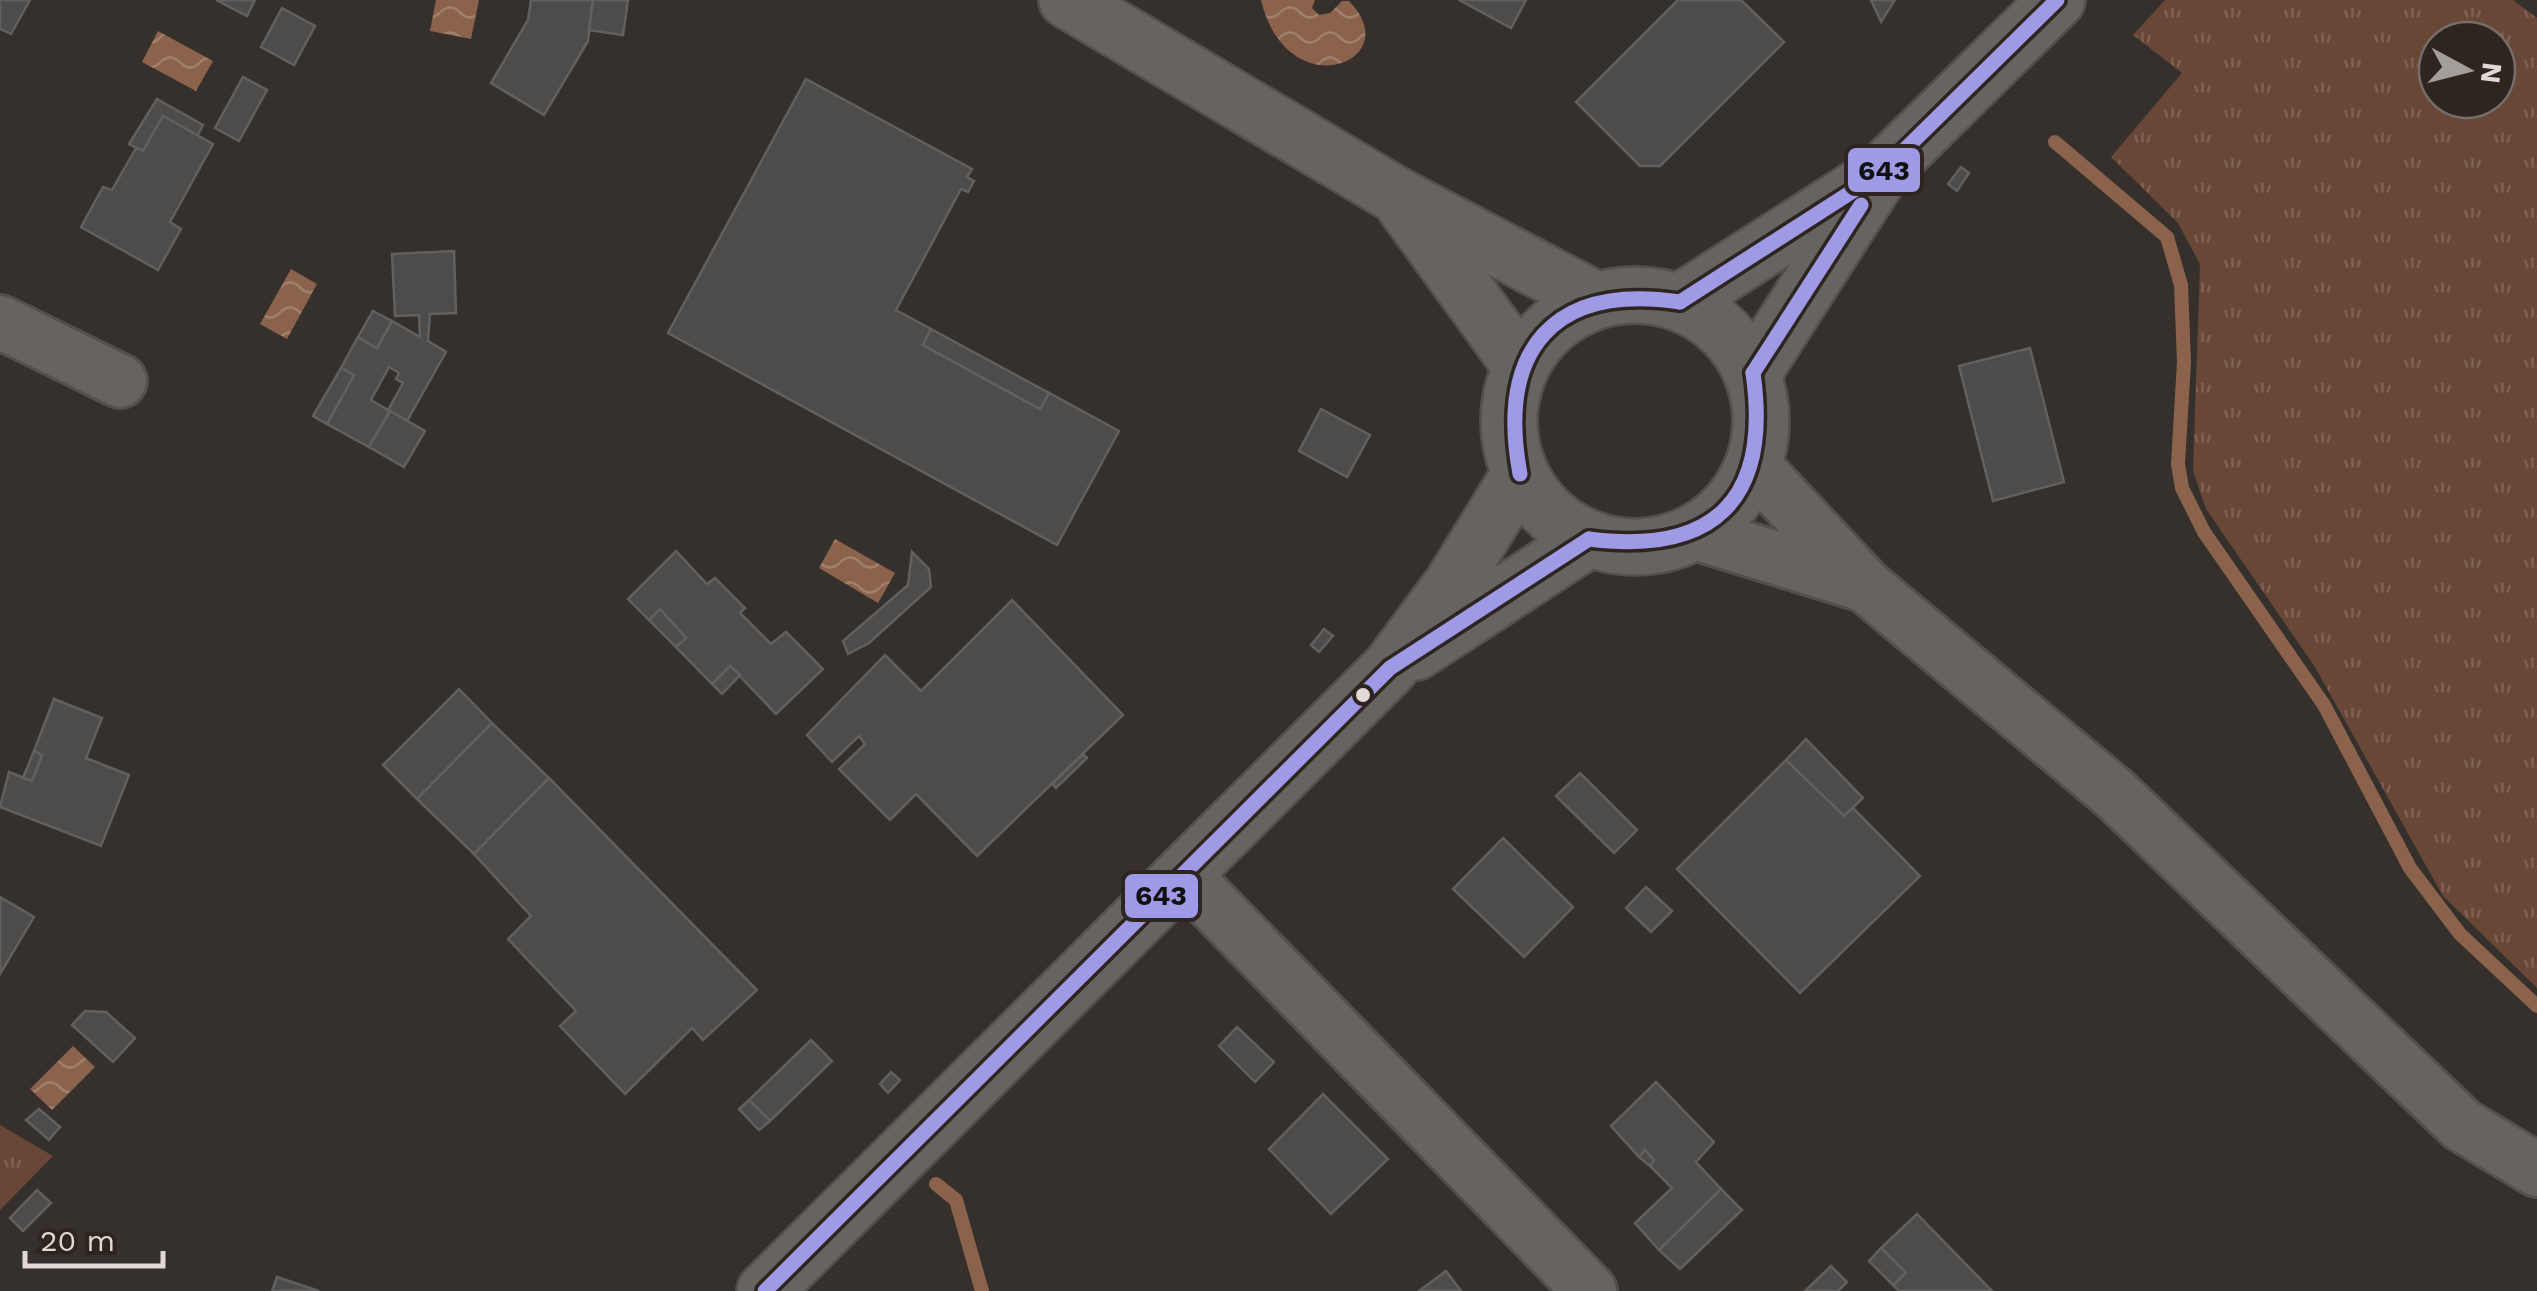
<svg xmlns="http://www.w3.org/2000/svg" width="2537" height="1291" viewBox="0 0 2537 1291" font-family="'Work Sans',sans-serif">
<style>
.grass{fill:url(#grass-tufts);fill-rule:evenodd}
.water{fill:url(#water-waves)}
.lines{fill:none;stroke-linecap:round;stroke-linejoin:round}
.stream{stroke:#8b624c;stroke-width:14}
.building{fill:#4d4c4a;stroke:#606060;stroke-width:2.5;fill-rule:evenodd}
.street-casing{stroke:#534f4c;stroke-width:58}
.secondary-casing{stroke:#534f4c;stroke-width:60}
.street{stroke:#676361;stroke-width:52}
.secondary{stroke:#676361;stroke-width:55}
.bus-1-casing{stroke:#2f2520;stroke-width:22}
.bus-1{stroke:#9e9ae5;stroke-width:15}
.bus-dot{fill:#e0d9d6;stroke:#2f2520;stroke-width:4}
.line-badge{stroke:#2f2520;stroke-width:4}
.pale-badge-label{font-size:28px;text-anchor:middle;font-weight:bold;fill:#111}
</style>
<defs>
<pattern id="grass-tufts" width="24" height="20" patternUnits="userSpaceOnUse" patternTransform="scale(2.5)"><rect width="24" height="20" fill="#684736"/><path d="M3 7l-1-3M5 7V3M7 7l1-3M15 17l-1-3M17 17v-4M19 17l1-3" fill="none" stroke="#7d6152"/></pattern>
<pattern id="water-waves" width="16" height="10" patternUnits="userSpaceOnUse" patternTransform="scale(2.5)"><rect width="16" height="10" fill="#8b624c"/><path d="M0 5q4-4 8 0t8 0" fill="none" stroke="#a07f6d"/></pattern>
</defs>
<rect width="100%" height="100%" fill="#36302c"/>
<g class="grass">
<path d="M 2165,0 L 2513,0 L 2537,18 L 2537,988 L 2443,896 L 2315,667 L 2206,509 L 2193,471 L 2200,264 L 2178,223 L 2111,157 L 2182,73 L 2133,35 ZM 2437,40 L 2497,40 L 2497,100 L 2437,100 Z"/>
<path d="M 0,1125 L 53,1156 L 0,1210 Z"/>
</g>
<g class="water">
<path d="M 436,0 L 479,0 L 471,39 L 430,31 Z"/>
<path d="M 1261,0 L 1315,0 L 1312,8 L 1319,15 L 1330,13 L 1342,1 L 1349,1 C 1409,62 1287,109 1261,0 Z"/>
<path d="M 158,31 L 213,61 L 196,91 L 142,62 Z"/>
<path d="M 291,269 L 317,284 L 287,339 L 260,324 Z"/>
<path d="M 835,539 L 895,573 L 878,603 L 819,568 Z"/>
<path d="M 73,1046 L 95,1067 L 52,1110 L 30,1089 Z"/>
</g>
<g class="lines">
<g class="stream">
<path d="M 2055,142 L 2167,237 L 2181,285 L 2184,362 L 2178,464 L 2182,488 L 2204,532 L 2324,705 L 2410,868 L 2460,934 L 2537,1006"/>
<path d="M 936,1184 L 956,1200 L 982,1291"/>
</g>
</g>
<g class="building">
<path d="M 0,0 L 30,0 L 11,34 L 0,29 Z"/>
<path d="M 216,0 L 255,0 L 247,16 Z"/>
<path d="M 531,0 L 593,0 L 588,41 L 544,115 L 491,83 L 528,20 Z"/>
<path d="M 593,0 L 628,0 L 623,35 L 589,30 Z"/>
<path d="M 1459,0 L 1526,0 L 1511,28 Z"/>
<path d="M 1678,0 L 1741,0 L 1784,42 L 1660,166 L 1640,166 L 1576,102 Z"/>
<path d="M 1871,0 L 1895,0 L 1881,22 Z"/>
<path d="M 282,8 L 315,26 L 294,65 L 261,47 Z"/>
<path d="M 243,77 L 267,90 L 239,141 L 215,128 Z"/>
<path d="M 806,79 L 972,169 L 967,177 L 974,181 L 968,192 L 961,189 L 896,310 L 931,329 L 923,345 L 1040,409 L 1049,393 L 1119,431 L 1057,545 L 668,333 Z"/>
<path d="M 157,99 L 203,125 L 197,136 L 163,116 L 143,151 L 129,144 Z"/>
<path d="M 163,116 L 213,144 L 170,222 L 181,229 L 158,270 L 81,227 L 103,187 L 112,190 L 136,148 L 143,151 Z"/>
<path d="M 1961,167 L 1969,173 L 1957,191 L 1948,184 Z"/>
<path d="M 454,251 L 456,313 L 430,314 L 428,341 L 446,352 L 407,421 L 390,411 L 369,447 L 327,424 L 354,375 L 341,368 L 358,337 L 377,348 L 392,321 L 420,337 L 419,315 L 395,316 L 392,254 ZM 389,367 L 399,373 L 396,379 L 403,383 L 388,410 L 371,400 Z"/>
<path d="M 373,311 L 392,321 L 377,348 L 358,337 Z"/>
<path d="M 931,329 L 1049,393 L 1040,409 L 923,345 Z"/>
<path d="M 2030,348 L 2064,482 L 1993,501 L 1959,366 Z"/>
<path d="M 341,368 L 354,375 L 327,424 L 313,416 Z"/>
<path d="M 1321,409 L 1370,435 L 1347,477 L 1299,451 Z"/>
<path d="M 390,411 L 425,431 L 404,467 L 369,447 Z"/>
<path d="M 676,551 L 707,584 L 715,578 L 745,608 L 740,613 L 771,644 L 786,632 L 823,669 L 776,714 L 730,666 L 712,684 L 676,647 L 686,638 L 660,609 L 649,620 L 628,599 Z"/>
<path d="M 912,552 L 929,569 L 931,587 L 869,643 L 848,654 L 843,641 L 908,585 Z"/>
<path d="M 1012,600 L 1123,715 L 977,856 L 916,794 L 890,820 L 839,769 L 865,744 L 859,736 L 832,762 L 807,735 L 885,655 L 921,691 Z"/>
<path d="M 660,609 L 686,638 L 676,647 L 649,620 Z"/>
<path d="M 1324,629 L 1333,636 L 1319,652 L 1311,645 Z"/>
<path d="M 730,666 L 740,675 L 722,694 L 712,684 Z"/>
<path d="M 459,689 L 492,723 L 417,799 L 383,765 Z"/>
<path d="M 54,699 L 102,718 L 86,758 L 129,775 L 101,846 L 0,807 L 9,772 L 32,781 L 42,755 L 34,751 Z"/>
<path d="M 492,723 L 549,778 L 474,854 L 417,799 Z"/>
<path d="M 1806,739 L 1863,798 L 1844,816 L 1786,760 Z"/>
<path d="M 34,751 L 42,755 L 32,781 L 23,778 Z"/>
<path d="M 1083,754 L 1087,758 L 1056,788 L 1052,784 Z"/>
<path d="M 1786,760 L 1844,816 L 1853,808 L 1920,876 L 1800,993 L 1677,869 Z"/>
<path d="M 1580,773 L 1637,830 L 1614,853 L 1556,796 Z"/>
<path d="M 549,778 L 757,990 L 703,1040 L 692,1028 L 625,1094 L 560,1026 L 576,1011 L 508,939 L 531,916 L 474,854 Z"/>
<path d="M 1503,838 L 1573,907 L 1524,957 L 1453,889 Z"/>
<path d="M 1646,887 L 1672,911 L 1651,932 L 1626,908 Z"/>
<path d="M 0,897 L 34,917 L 0,974 Z"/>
<path d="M 85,1011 L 106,1012 L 135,1038 L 113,1062 L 72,1025 Z"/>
<path d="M 1237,1027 L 1274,1062 L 1255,1082 L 1219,1046 Z"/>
<path d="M 811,1040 L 832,1061 L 770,1121 L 749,1100 Z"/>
<path d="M 891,1072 L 900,1080 L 888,1093 L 880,1084 Z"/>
<path d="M 1656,1082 L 1714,1142 L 1696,1162 L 1721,1189 L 1659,1250 L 1635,1223 L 1672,1188 L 1650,1166 L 1654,1160 L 1645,1150 L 1639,1157 L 1611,1126 Z"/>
<path d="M 1323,1094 L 1388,1159 L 1331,1214 L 1269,1149 Z"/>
<path d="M 749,1100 L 770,1121 L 759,1130 L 739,1109 Z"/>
<path d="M 39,1109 L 60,1127 L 49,1140 L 26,1120 Z"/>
<path d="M 1645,1150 L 1654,1160 L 1650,1166 L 1639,1157 Z"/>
<path d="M 1721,1189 L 1742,1210 L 1680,1269 L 1659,1250 Z"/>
<path d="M 37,1190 L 51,1203 L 23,1231 L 10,1218 Z"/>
<path d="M 1917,1214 L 1992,1291 L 1899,1291 L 1893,1285 L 1906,1273 L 1881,1248 Z"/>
<path d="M 1881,1248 L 1906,1273 L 1893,1285 L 1869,1261 Z"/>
<path d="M 1831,1266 L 1847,1282 L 1838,1291 L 1805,1291 Z"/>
<path d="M 1446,1271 L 1461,1291 L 1419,1291 Z"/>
<path d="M 277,1277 L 319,1291 L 272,1291 Z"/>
</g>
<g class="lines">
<g class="street-casing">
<g id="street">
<path d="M 0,322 L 120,381"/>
<path d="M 1754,466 L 1866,586 L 2115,794 L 2462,1125 L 2537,1170"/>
<path d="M 1695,533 L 1864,585"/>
<path d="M 1183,874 L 1590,1291"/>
</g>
</g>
<g class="secondary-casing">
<g id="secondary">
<path d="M 1067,0 L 1396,195 L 1596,300"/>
<path d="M 1404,205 L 1521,366"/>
<circle cx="1635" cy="421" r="126"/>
<path d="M 1680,302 L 1866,183"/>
<path d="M 1753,373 L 1881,173 L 2057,0"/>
<path d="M 1416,652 L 1589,539"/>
<path d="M 765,1291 L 1390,668 L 1453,583 L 1520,474"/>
</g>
</g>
<use href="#street" class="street"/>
<use href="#secondary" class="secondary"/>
<g class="bus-1-casing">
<g id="bus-1">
<path d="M 1680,302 L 1881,173 L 2057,0"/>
<path d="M 1753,373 L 1861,205"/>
<path d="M 1520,474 C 1497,350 1553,283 1680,302"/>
<path d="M 1589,539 C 1715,555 1771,499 1753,373"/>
<path d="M 765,1291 L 1390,668 L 1589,539"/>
</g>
</g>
<use href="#bus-1" class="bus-1"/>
</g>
<circle class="bus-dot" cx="1363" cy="695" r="9"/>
<g class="line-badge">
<rect x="1846" y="146" width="76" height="48" rx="10" fill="#9e9ae5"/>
<rect x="1123" y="872" width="77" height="48" rx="10" fill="#9e9ae5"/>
</g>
<g class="pale-badge-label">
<text x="1884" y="180">643</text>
<text x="1161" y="905">643</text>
</g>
<g transform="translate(2467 70) rotate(97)"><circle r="48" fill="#2f2520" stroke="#766d69" stroke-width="2.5"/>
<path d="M0-8L18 38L0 25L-18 38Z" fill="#a49e9a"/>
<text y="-15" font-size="28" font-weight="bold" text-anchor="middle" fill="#e0d9d6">N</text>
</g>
<path d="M25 1251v15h138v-15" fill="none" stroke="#e0d9d6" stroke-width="5"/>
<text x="40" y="1251" font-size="30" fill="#e0d9d6" stroke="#2f2520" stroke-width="8" paint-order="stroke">20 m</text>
</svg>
